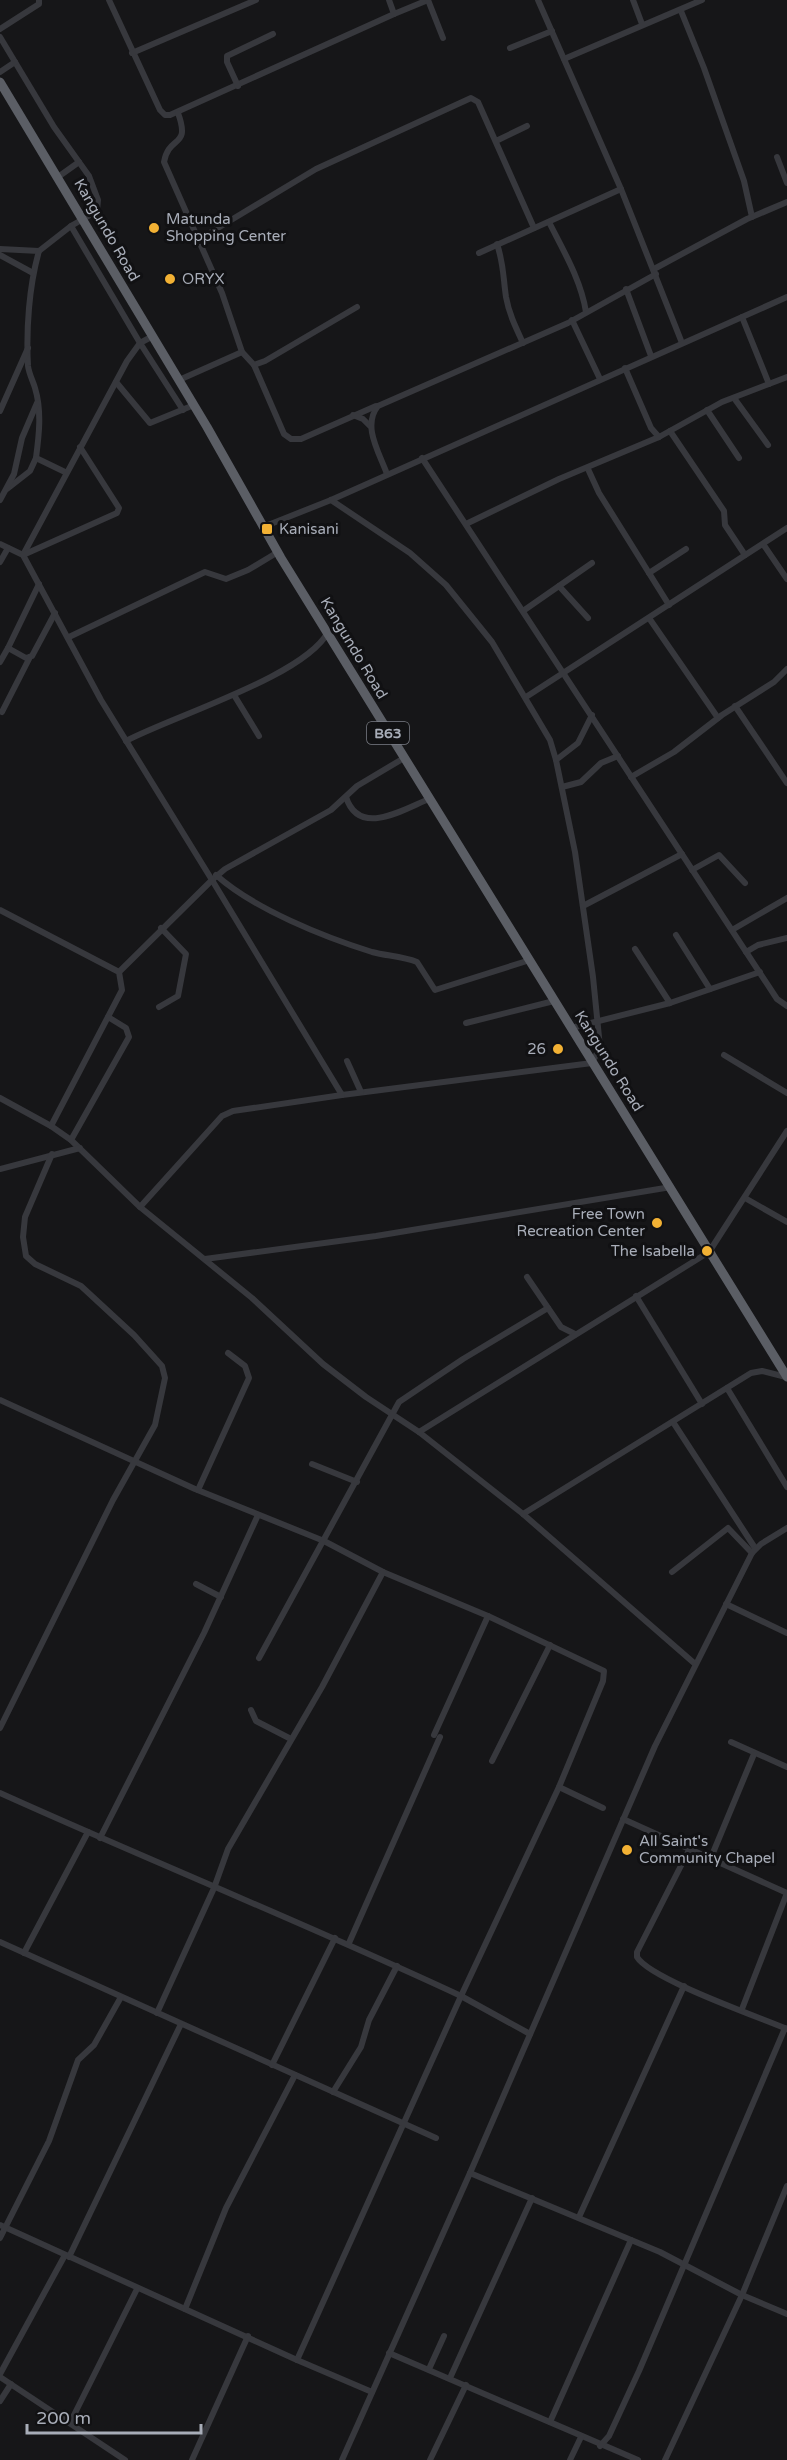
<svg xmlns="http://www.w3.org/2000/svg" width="787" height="2460" viewBox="0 0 787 2460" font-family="'Varela Round',sans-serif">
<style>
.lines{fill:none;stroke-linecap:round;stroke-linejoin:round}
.minor{stroke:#37383d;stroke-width:6}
.trunk{stroke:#5b5e65;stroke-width:9}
.poi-dot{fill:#f2b134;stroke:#111113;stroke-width:2}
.labels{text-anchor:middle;stroke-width:6;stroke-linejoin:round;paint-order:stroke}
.shield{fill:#111113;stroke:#7b7e86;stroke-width:1.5}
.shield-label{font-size:14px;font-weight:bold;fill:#a8adb8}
.poi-label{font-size:15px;fill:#a8adb8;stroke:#111113;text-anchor:start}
.street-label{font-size:15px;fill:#a8adb8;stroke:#111113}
</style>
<rect width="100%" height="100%" fill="#161618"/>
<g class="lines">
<g class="minor">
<path d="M 109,0 L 160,110 L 165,115 L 170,115 L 394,14"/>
<path d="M 389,0 L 394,14 L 428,0"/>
<path d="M 428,0 L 443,38"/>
<path d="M 538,0 L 621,189 L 682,343"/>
<path d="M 633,0 L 642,24"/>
<path d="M 681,11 L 704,68 L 744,181 L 752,217"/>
<path d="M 0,29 L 39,4 L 39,0"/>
<path d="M 0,37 L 54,127 L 89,176 L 98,200 L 97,211 L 71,226"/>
<path d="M 510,48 L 552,31"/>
<path d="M 132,53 L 256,0"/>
<path d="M 564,59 L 702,0"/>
<path d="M 0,72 L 15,62"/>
<path d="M 238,86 L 227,62 L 227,56 L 273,34"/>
<path d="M 178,113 C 191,149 169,134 164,162 L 222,293 L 242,352 L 254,365 L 265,361 L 357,307"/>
<path d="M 496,141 L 527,126"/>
<path d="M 777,157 L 787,183"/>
<path d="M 58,177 L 79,162"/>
<path d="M 549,222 C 563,250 581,280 586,312"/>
<path d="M 198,240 L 316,169 L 471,98 L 478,102 L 534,228"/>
<path d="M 497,244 C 504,265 503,277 506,297 C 509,314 516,328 523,343"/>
<path d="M 0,249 L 39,251 L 71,226 L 140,343 L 153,336"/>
<path d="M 39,251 C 29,286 26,330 28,366 C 29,374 33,381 35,388 C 42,411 39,435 36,458 L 65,472"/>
<path d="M 479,253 L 621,189"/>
<path d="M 0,255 L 33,273"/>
<path d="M 654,269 L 747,219 L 787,202"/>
<path d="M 626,289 L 651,356"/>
<path d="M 742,317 L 769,384"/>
<path d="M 572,320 L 600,379"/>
<path d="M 254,365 L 284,434 L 291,439 L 301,439 L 376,406"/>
<path d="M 625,368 L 651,428 L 659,437"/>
<path d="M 179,380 L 242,352"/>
<path d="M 116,382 L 150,423 L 194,405"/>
<path d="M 734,398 L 768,445"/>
<path d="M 707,410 L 739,458"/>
<path d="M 0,411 L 28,348"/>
<path d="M 353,415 L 363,419 L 370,426"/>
<path d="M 670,431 L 724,511 L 725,525 L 745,555"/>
<path d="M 422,458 L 777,999 L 787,1006"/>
<path d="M 588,469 L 599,493 L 669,605"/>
<path d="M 387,474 C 379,452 362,426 378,406 L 568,323 L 656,274"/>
<path d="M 7,489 L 30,471 L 36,458"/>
<path d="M 0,500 L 14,474 L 22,438 L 37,403"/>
<path d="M 331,500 L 410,553 L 446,585 L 492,642 L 550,740 L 556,760 L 575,852 L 593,977 L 600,1047 L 592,1063 L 342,1095 L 212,880 L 225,869 L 331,810 L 357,786 L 404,758"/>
<path d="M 466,524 L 559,479 L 659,437 L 722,402 L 787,377"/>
<path d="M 263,527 L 331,500 L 787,297"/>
<path d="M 0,544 L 23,555 L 101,700 L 212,880 L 119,972"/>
<path d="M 763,544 L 787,579"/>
<path d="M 23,555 L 127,361 L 140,343 L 183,410"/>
<path d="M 23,555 L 117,513 L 119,508 L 80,447"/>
<path d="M 0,562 L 8,548"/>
<path d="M 649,573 L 686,549"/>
<path d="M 559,586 L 588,618"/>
<path d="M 523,611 L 592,563"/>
<path d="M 649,618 L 718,718"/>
<path d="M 69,637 L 205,572 L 226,579 L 248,570 L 278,552"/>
<path d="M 8,648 L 39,584"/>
<path d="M 0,662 L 8,648 L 26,658 L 32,656 L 55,613"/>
<path d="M 234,695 L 259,736"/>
<path d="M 526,697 L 787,528"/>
<path d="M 735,706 L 787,783"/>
<path d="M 2,712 L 30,657"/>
<path d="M 126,741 C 173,716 305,676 328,632"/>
<path d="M 556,760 L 578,743 L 592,715"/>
<path d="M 631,777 L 674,752 L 722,715 L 774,682 L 787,669"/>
<path d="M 562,787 L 581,782 L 601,763 L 618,756"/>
<path d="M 346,797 C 359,838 404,809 429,799"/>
<path d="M 692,870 L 719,855 L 745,883"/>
<path d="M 216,875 C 254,909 324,937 372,952 C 387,956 402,956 417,962 L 435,990 L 530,960"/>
<path d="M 583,906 L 682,854"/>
<path d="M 0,910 L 119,972 L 122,990 L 51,1126"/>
<path d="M 732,930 L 787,898"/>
<path d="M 676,935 L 710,989"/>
<path d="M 635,949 L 670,1003"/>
<path d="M 746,952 L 758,945 L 787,938"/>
<path d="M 159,1007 L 178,996 L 186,954 L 161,928"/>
<path d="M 466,1023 L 554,1001"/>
<path d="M 571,1028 L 670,1003 L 760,972"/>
<path d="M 724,1055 L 787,1093"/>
<path d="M 347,1061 L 361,1092"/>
<path d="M 0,1098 L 51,1126 L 71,1140 L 140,1207 L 252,1298 L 323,1364 L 366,1397 L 419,1432 L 523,1514 L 694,1663"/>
<path d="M 71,1140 L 129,1037 L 126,1028 L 108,1017"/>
<path d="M 0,1169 L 80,1148"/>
<path d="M 745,1198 L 787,1222"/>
<path d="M 140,1207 L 222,1116 L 233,1111 L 342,1095"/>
<path d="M 205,1259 L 376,1236 L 671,1187"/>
<path d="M 527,1277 L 561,1327 L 575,1334"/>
<path d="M 636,1296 L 702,1404"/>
<path d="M 727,1388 L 787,1487"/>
<path d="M 0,1400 L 195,1489 L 324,1541 L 383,1572 L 488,1616 L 604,1671 L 603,1681 L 559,1787 L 461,1996 L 530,2034"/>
<path d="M 673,1422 L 755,1548"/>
<path d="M 419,1432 L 709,1252 L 787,1131"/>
<path d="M 312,1464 L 357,1482"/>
<path d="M 198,1490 L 249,1378 L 245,1366 L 228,1353"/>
<path d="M 523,1514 L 751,1373 L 762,1371 L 786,1377"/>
<path d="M 672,1572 L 728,1528 L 752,1553"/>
<path d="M 196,1584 L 221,1597"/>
<path d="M 726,1604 L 787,1633"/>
<path d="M 259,1658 L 399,1402 L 463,1359 L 548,1308"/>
<path d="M 251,1710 L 256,1721 L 291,1739"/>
<path d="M 0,1728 L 113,1500 L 155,1425 L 165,1378 L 162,1366 L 134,1335 L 81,1286 L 35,1264 L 26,1256 L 23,1237 L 25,1217 L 52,1154"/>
<path d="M 434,1735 L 488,1616"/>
<path d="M 731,1742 L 787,1767"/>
<path d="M 492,1761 L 550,1645"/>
<path d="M 559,1787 L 603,1808"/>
<path d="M 0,1793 C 153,1862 309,1925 461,1996 L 297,2360"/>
<path d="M 623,1819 L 787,1893"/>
<path d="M 100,1838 L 204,1633 L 258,1515"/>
<path d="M 689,1850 L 637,1952 L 637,1957 C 650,1979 759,2017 787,2029"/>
<path d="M 710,1860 L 754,1754"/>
<path d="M 0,1942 L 436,2138"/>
<path d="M 349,1943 L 440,1737"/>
<path d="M 24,1953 L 88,1832"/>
<path d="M 742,2009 L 787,1893"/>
<path d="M 157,2013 L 214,1888 L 228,1849 L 322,1687 L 383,1572"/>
<path d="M 272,2065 L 335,1938"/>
<path d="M 333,2092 L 361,2047 L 369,2020 L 397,1966"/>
<path d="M 470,2173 L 660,2252 L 742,2295 L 787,2314"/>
<path d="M 579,2217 L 684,1986"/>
<path d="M 0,2225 L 297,2360 L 372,2392"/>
<path d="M 0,2238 L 49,2141 L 78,2060 L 94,2045 L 121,1997"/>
<path d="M 69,2257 L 181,2024"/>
<path d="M 185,2309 L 226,2208 L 295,2075"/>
<path d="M 389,2353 L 638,2460"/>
<path d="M 429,2369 L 444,2336"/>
<path d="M 0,2374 L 65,2255"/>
<path d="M 0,2377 L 125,2460"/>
<path d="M 450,2378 L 532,2198"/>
<path d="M 0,2401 L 11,2384"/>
<path d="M 550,2422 L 631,2240"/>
<path d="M 70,2423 L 137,2289"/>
<path d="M 600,2446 L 609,2436 L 639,2371 L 785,2028"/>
<path d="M 192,2460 L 248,2336"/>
<path d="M 342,2460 L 470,2173 L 655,1746 L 752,1553 L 761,1544 L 787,1528"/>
<path d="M 430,2460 L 466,2385"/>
<path d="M 570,2460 L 581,2437"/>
<path d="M 665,2460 L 742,2295 L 787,2186"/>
</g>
<path class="trunk" d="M 0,82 L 207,427 L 281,558 L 787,1377"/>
</g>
<g class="poi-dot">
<circle cx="154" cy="228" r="6"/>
<circle cx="170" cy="279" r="6"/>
<rect x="261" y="523" width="12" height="12" rx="3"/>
<circle cx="558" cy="1049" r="6"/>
<circle cx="657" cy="1223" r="6"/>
<circle cx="707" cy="1251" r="6"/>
<circle cx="627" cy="1850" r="6"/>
</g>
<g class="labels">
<rect class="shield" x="367" y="722" width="42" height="22" rx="4.5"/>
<g class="shield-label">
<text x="388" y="738">B63</text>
</g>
<g class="poi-label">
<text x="166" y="224">Matunda<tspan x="166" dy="17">Shopping Center</tspan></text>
<text x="182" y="284">ORYX</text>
<text x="279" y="534">Kanisani</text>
<text x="546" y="1054" text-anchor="end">26</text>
<text x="645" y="1219" text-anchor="end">Free Town<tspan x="645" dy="17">Recreation Center</tspan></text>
<text x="695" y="1256" text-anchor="end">The Isabella</text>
<text x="639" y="1846">All Saint's<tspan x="639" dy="17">Community Chapel</tspan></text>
</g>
<g class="street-label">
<text transform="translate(107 230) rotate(60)" y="5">Kangundo Road</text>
<text transform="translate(354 648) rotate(59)" y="5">Kangundo Road</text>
<text transform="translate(609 1061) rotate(58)" y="5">Kangundo Road</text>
</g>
</g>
<path d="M27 2424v9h174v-9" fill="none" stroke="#a8adb8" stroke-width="3"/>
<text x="36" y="2424" font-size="18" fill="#a8adb8" stroke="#111113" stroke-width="4.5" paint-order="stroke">200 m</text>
</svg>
